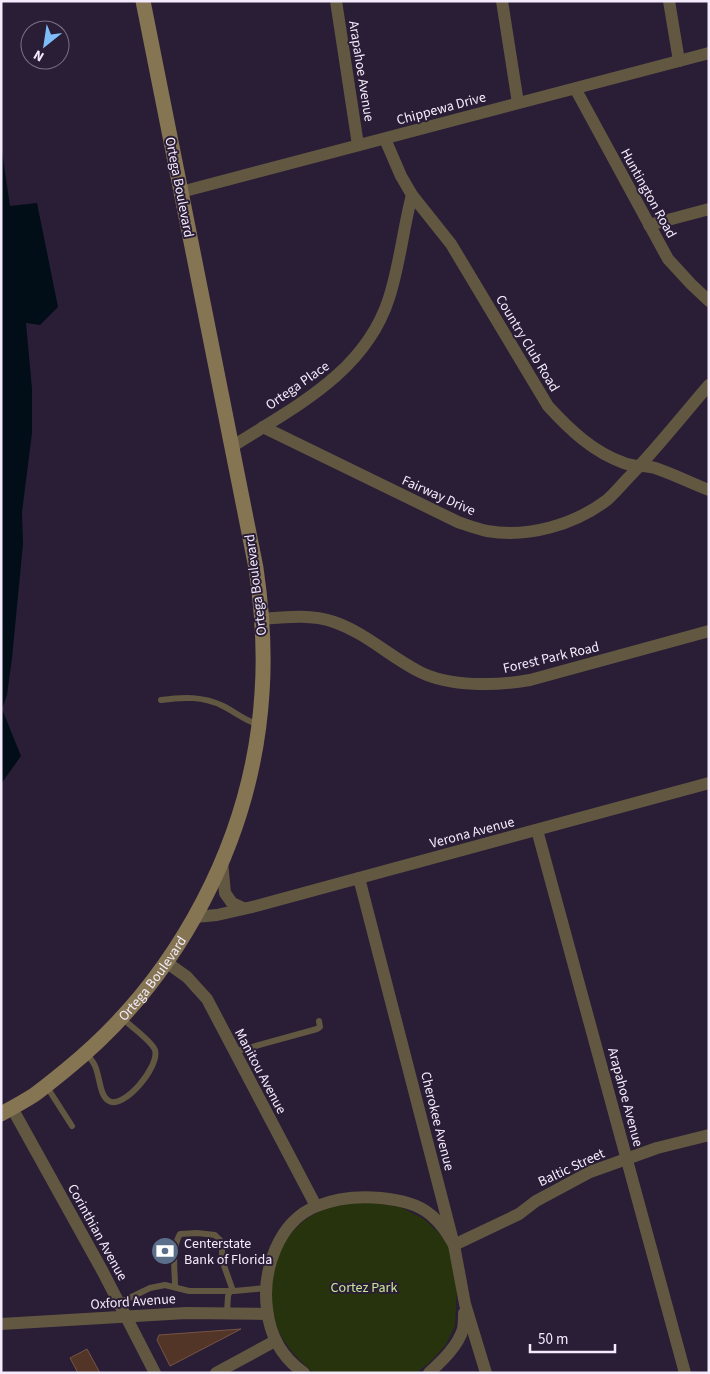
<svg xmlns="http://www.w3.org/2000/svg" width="710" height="1374" viewBox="0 0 710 1374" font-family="'Source Sans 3',sans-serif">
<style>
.green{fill:#27330d}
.water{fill:#010e18}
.building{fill:#523526;stroke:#755545}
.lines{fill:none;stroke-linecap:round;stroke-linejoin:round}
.lane{stroke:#625842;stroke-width:6}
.street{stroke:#625842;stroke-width:12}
.secondary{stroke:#857553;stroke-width:15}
.labels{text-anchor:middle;stroke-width:4;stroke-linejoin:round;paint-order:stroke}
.street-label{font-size:14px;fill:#f4ecfd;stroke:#2a1d36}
.poi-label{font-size:14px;fill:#f4ecfd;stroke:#2a1d36;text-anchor:start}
.park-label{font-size:14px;fill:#c8e696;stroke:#2a1d36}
</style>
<rect width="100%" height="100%" fill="#2a1d36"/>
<path class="green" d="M 368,1202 L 400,1207 L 424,1219 L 439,1233 L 453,1253 L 458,1270 L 455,1326 L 445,1346 L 430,1362 L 416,1373 L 314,1373 C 296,1358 280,1341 274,1318 C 265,1290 274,1250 295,1229 C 306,1217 322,1209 338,1204 C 347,1201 358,1202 368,1202 Z"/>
<path class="water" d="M 1,145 L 10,206 L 37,203 L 58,307 L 40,325 L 26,323 L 32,389 L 32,433 L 22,512 L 23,544 L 12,658 L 7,695 L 2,709 L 21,756 L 1,784 Z"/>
<g class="building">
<path d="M 241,1329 L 170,1366 L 157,1340 L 159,1335 Z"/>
<path d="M 87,1349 L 100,1373 L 78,1373 L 70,1358 Z"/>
</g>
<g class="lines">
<g class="lane">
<path d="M 161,700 C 183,697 203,696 223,706 C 235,712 244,720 257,724"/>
<path d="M 234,1052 L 317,1029 L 320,1027 L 319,1021"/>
<path d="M 86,1053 C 89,1057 93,1061 95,1066 C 100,1076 99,1095 109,1101 C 123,1110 160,1067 155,1050 C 152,1041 129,1025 122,1018"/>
<path d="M 47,1087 L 72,1126"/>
<path d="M 175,1287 C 175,1269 171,1250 180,1234 L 197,1233 L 215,1235 L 222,1242 L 222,1260 L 233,1291"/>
<path d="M 119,1303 L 150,1288 L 165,1285 L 189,1291 L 234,1291 L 266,1288"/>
<path d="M 227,1313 L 228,1296 L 230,1291"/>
</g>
<g class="street">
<path d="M 336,1 L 358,145"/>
<path d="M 502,1 L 518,103"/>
<path d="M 669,1 L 679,61"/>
<path d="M 576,90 L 668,259 L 691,284 L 709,301"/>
<path d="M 385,139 L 401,176 L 412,195 L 451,244 L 548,406 C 570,430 593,452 624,463 C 634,467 645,465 655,468 C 673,474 691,483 709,490"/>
<path d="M 181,192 L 709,53"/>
<path d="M 649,225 L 709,209"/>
<path d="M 263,427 L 458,522 C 467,525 477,529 487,531 C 528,538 574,525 607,500 C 615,493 623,483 631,475 C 658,447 683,415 709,385"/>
<path d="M 233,446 C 294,407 365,373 389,298 C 400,264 403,229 412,195"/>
<path d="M 262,619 C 286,617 311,614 334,622 C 366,633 390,657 420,672 C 450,687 497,686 530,680 L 709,631"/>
<path d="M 537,830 L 685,1373"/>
<path d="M 222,861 L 225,893 L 232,903 L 243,908"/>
<path d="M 359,878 L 454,1245 L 465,1304 L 486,1373"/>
<path d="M 195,917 L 217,915 L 256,906 L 709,783"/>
<path d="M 166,962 L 187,977 L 207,999 L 316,1206"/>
<path d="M 12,1108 L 103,1272 L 155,1373"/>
<path d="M 1,1324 L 186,1313 L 267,1314"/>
<path d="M 216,1373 L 275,1341"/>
<path d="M 304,1373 C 281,1357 270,1336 267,1309 C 262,1271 278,1221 317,1206 C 337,1198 360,1196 381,1198 C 398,1200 417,1203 431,1215 C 441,1223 447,1233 454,1245 L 519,1214 L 536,1201 L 590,1172 L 657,1148 L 709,1135"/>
<path d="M 429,1373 C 442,1361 458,1346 463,1329 C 464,1324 464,1318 464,1313"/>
</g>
<path class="secondary" id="s1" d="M 1,1114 C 12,1108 23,1102 34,1095 C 45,1087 56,1078 67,1069 C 179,978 253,838 262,693 C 265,651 262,609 256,568 L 143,1"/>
</g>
<defs>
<g id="bank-disc" transform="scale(1.4375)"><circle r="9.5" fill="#5c6f8a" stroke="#2a1d36"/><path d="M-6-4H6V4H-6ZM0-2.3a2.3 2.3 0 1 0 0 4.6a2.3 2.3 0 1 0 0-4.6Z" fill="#fff"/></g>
</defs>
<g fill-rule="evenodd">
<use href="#bank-disc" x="165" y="1251"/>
</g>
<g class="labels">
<g class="street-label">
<text transform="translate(362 71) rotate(81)" y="5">Arapahoe Avenue</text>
<text transform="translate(441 108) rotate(-15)" y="5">Chippewa Drive</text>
<text transform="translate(180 187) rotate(79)" y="5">Ortega Boulevard</text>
<text transform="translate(649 193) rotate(61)" y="5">Huntington Road</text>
<text transform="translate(528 343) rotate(59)" y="5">Country Club Road</text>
<text transform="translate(297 385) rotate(-35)" y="5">Ortega Place</text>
<text transform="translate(439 495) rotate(24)" y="5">Fairway Drive</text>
<text transform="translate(255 585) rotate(-97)" y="5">Ortega Boulevard</text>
<text transform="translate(551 657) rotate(-13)" y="5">Forest Park Road</text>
<text transform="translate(472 832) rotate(-15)" y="5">Verona Avenue</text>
<text dy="5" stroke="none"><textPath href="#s1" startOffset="205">Ortega Boulevard</textPath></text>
<text transform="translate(261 1071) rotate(62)" y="5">Manitou Avenue</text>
<text transform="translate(626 1097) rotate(75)" y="5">Arapahoe Avenue</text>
<text transform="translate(438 1121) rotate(76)" y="5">Cherokee Avenue</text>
<text transform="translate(571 1167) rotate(-25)" y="5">Baltic Street</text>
<text transform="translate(98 1232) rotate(61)" y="5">Corinthian Avenue</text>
<text transform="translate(133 1301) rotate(-4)" y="5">Oxford Avenue</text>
</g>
<g class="poi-label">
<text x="184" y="1248">Centerstate<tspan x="184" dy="16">Bank of Florida</tspan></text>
</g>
<g class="park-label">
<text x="364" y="1292">Cortez Park</text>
</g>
</g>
<rect width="710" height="1374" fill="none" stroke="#f4ecfd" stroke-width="5"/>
<g transform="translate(45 45) rotate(210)"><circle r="24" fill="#2a1d36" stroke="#7b7086"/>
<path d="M0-4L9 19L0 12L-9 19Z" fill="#7dbef9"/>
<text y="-8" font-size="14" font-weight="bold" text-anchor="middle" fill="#f4ecfd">N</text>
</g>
<path d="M530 1344v8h85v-8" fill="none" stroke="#f4ecfd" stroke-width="2.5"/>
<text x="538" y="1344" font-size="15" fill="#f4ecfd" stroke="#2a1d36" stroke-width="4" paint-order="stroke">50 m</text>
</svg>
